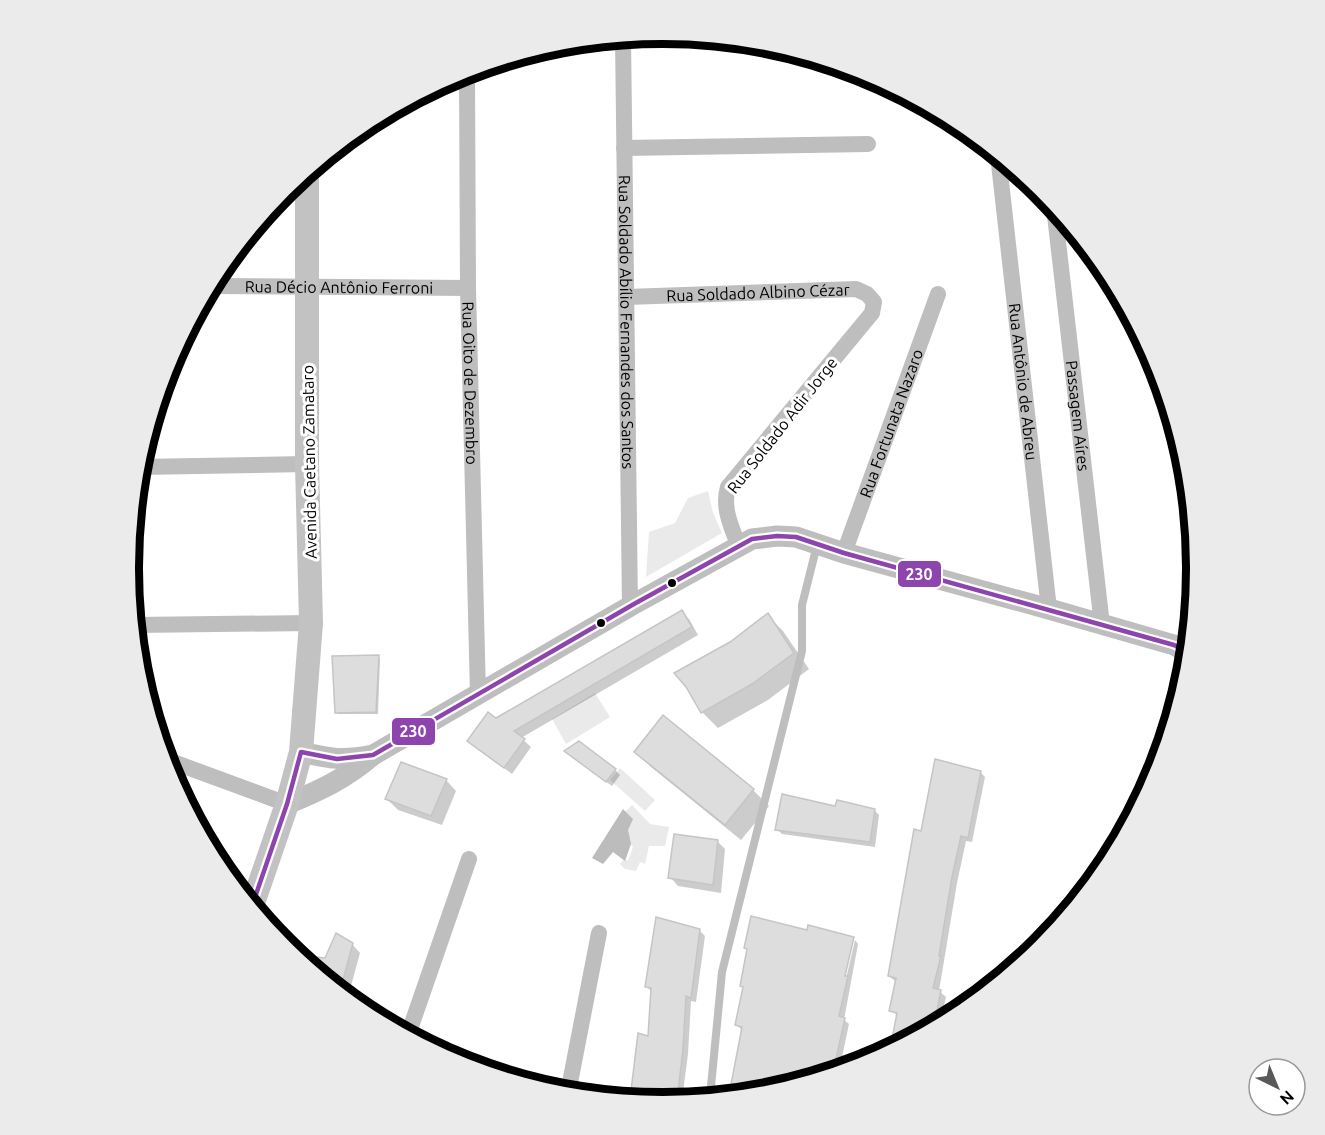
<svg xmlns="http://www.w3.org/2000/svg" width="1325" height="1135" viewBox="0 0 1325 1135" font-family="Ubuntu,sans-serif">
<style>
.green{fill:#eaeaea}
.water{fill:#bcbcbc}
.shadow{fill:#0003}
.building{fill:#ddd;stroke:#c5c5c5;stroke-width:1.5}
.lines{fill:none;stroke-linecap:round;stroke-linejoin:round}
.service{stroke:#bebebe;stroke-width:8}
.minor{stroke:#bebebe;stroke-width:16}
.tertiary{stroke:#bebebe;stroke-width:21}
.secondary{stroke:#c2c2c2;stroke-width:24}
.bus-1-casing{stroke:#fff;stroke-width:9}
.bus-1{stroke:#8e44ad;stroke-width:4.5}
.bus-dot{fill:#000;stroke:#fff;stroke-width:2}
.labels{text-anchor:middle;stroke-width:6;stroke-linejoin:round;paint-order:stroke}
.street-label{font-size:16px;fill:#000;stroke:#fff}
.rim{fill:none;stroke:#000;stroke-width:8}
.line-badge{stroke:#fff;stroke-width:2}
.badge-label{font-size:16px;text-anchor:middle;font-weight:bold;fill:#fff}
</style>
<rect width="100%" height="100%" fill="#fff"/>
<g class="green">
<path d="M 708,491 L 713,513 L 722,533 L 646,577 L 649,532 L 675,523 L 688,498 Z"/>
<path d="M 595,693 L 610,717 L 566,744 L 552,719 Z"/>
<path d="M 620,768 L 655,800 L 645,811 L 610,780 Z"/>
<path d="M 632,805 L 650,824 L 669,827 L 665,846 L 649,846 L 645,864 L 640,862 L 636,871 L 625,869 L 620,864 L 624,859 L 628,861 L 633,847 L 629,843 L 625,812 Z"/>
</g>
<path class="water" d="M 623,809 L 633,819 L 628,830 L 631,844 L 625,861 L 613,852 L 603,864 L 592,858 Z"/>
<g class="shadow">
<path d="M 681,612 L 689,619 L 698,635 L 521,738 L 531,747 L 512,774 L 476,748 Z"/>
<path d="M 767,615 L 783,631 L 809,669 L 768,700 L 718,728 L 702,712 L 731,643 Z"/>
<path d="M 378,656 L 380,659 L 378,714 L 338,714 L 336,712 Z"/>
<path d="M 636,751 L 753,790 L 769,806 L 741,840 L 651,767 Z"/>
<path d="M 571,756 L 615,770 L 620,775 L 612,786 Z"/>
<path d="M 980,772 L 985,777 L 972,842 L 966,841 L 957,883 L 939,991 L 946,997 L 940,1022 L 892,1048 L 898,1016 L 891,1010 L 896,982 L 889,976 L 922,833 Z"/>
<path d="M 446,780 L 456,791 L 442,825 L 398,810 L 387,799 Z"/>
<path d="M 837,808 L 874,810 L 879,815 L 875,847 L 782,834 L 777,829 Z"/>
<path d="M 717,841 L 725,849 L 721,893 L 678,886 L 670,877 Z"/>
<path d="M 699,930 L 705,936 L 696,1002 L 691,1001 L 688,1054 L 682,1100 L 662,1102 L 631,1099 L 650,1038 L 652,992 L 647,987 Z"/>
<path d="M 808,932 L 854,940 L 852,940 L 842,983 L 845,983 L 855,940 L 858,944 L 844,1020 L 849,1024 L 841,1062 L 845,1068 L 766,1092 L 731,1095 L 743,1031 L 737,1025 L 744,988 L 741,985 Z"/>
<path d="M 352,944 L 360,953 L 348,997 L 299,957 L 326,960 Z"/>
</g>
<g class="building">
<path d="M 682,610 L 692,627 L 514,731 L 525,739 L 504,768 L 467,741 L 488,712 L 496,718 Z"/>
<path d="M 768,613 L 794,653 L 752,684 L 701,713 L 686,687 L 674,673 L 730,642 Z"/>
<path d="M 379,655 L 376,712 L 335,713 L 332,656 Z"/>
<path d="M 663,715 L 754,789 L 725,825 L 634,752 Z"/>
<path d="M 579,741 L 616,769 L 606,782 L 564,751 Z"/>
<path d="M 935,759 L 981,771 L 968,838 L 961,836 L 952,877 L 939,956 L 941,956 L 933,988 L 941,990 L 934,1026 L 890,1049 L 897,1013 L 889,1011 L 896,978 L 888,976 L 914,829 L 921,831 Z"/>
<path d="M 401,762 L 447,779 L 431,816 L 385,799 Z"/>
<path d="M 782,794 L 835,806 L 837,800 L 875,809 L 870,842 L 775,830 Z"/>
<path d="M 674,834 L 718,840 L 713,885 L 668,878 Z"/>
<path d="M 751,916 L 807,930 L 808,925 L 854,937 L 845,976 L 848,976 L 839,1016 L 845,1018 L 836,1059 L 856,1065 L 797,1083 L 781,1079 L 779,1088 L 766,1092 L 729,1095 L 742,1027 L 735,1025 L 743,987 L 740,986 L 747,949 L 744,948 Z"/>
<path d="M 656,917 L 700,929 L 691,998 L 686,996 L 683,1049 L 677,1101 L 662,1102 L 630,1099 L 638,1033 L 648,1036 L 651,988 L 645,987 Z"/>
<path d="M 336,933 L 353,943 L 340,991 L 297,955 L 325,958 Z"/>
</g>
<g class="lines">
<path class="service" d="M 710,1097 L 722,972 L 802,651 L 802,605 L 817,545"/>
<g class="minor">
<path id="s1" d="M 623,37 L 630,607"/>
<path id="s2" d="M 467,71 L 468,288 L 478,695"/>
<path d="M 624,148 L 868,144"/>
<path id="s3" d="M 998,155 L 1049,609"/>
<path id="s4" d="M 1054,207 L 1102,625"/>
<path id="s5" d="M 210,286 L 468,288"/>
<path id="s6" d="M 626,297 L 856,289 L 867,294 L 874,302 L 872,313 L 728,487 C 722,508 731,525 738,545"/>
<path d="M 138,467 L 307,464"/>
<path id="s7" d="M 844,553 L 938,294"/>
<path d="M 134,625 L 311,623"/>
<path d="M 165,759 L 287,804"/>
<path d="M 408,1035 L 469,859"/>
<path d="M 568,1093 L 599,933"/>
</g>
<g class="tertiary">
<path d="M 301,752 C 331,759 343,761 373,755"/>
<path d="M 287,804 C 319,791 347,778 373,755 L 634,604 L 752,539 L 777,536 L 796,537 L 844,553 L 1049,609 L 1174,645 L 1189,653"/>
</g>
<path class="secondary" d="M 252,906 L 287,804 L 301,752 L 311,623 L 307,464 L 307,171"/>
<g class="bus-1-casing">
<path id="bus-1" d="M 252,906 L 287,804 L 301,752 L 337,759 L 373,755 L 634,604 L 752,539 L 777,536 L 796,537 L 844,553 L 1174,645 L 1189,653"/>
</g>
<use href="#bus-1" class="bus-1"/>
</g>
<g class="bus-dot">
<circle cx="672" cy="583" r="5"/>
<circle cx="601" cy="623" r="5"/>
</g>
<g class="labels">
<g class="street-label">
<text dy="6" stroke="none"><textPath href="#s5" startOffset="129">Rua Décio Antônio Ferroni</textPath></text>
<text dy="6" stroke="none"><textPath href="#s6" startOffset="132">Rua Soldado Albino Cézar</textPath></text>
<text dy="6" stroke="none"><textPath href="#s1" startOffset="285">Rua Soldado Abílio Fernandes dos Santos</textPath></text>
<text dy="6" stroke="none"><textPath href="#s3" startOffset="228">Rua Antônio de Abreu</textPath></text>
<text dy="6" stroke="none"><textPath href="#s2" startOffset="312">Rua Oito de Dezembro</textPath></text>
<text dy="6" stroke="none"><textPath href="#s4" startOffset="210">Passagem Aíres</textPath></text>
<text dy="6" stroke="none"><textPath href="#s7" startOffset="138">Rua Fortunata Nazaro</textPath></text>
<text transform="translate(782 425) rotate(-52)" y="6">Rua Soldado Adir Jorge</text>
<text transform="translate(309 462) rotate(-91)" y="6">Avenida Caetano Zamataro</text>
</g>
</g>
<path d="M0 0H1325V1135H0ZM662 44H663A523 523 0 0 1 1186 567V569A523 523 0 0 1 663 1092H662A523 523 0 0 1 139 569V567A523 523 0 0 1 662 44Z" fill="#ebebeb" fill-rule="evenodd"/>
<path class="rim" d="M662 44H663A523 523 0 0 1 1186 567V569A523 523 0 0 1 663 1092H662A523 523 0 0 1 139 569V567A523 523 0 0 1 662 44Z"/>
<g class="line-badge">
<rect x="897" y="560" width="45" height="28" rx="6" fill="#8e44ad"/>
<rect x="391" y="717" width="45" height="29" rx="6" fill="#8e44ad"/>
</g>
<g class="badge-label">
<text x="919" y="580">230</text>
<text x="413" y="737">230</text>
</g>
<g transform="translate(1277 1087) rotate(137)"><circle r="28" fill="#ffffff" stroke="#999999" stroke-width="1.5"/>
<path d="M0-4.5L10 22L0 15L-10 22Z" fill="#595959"/>
<text y="-9" font-size="16" font-weight="bold" text-anchor="middle" fill="#000000">N</text>
</g>
</svg>
